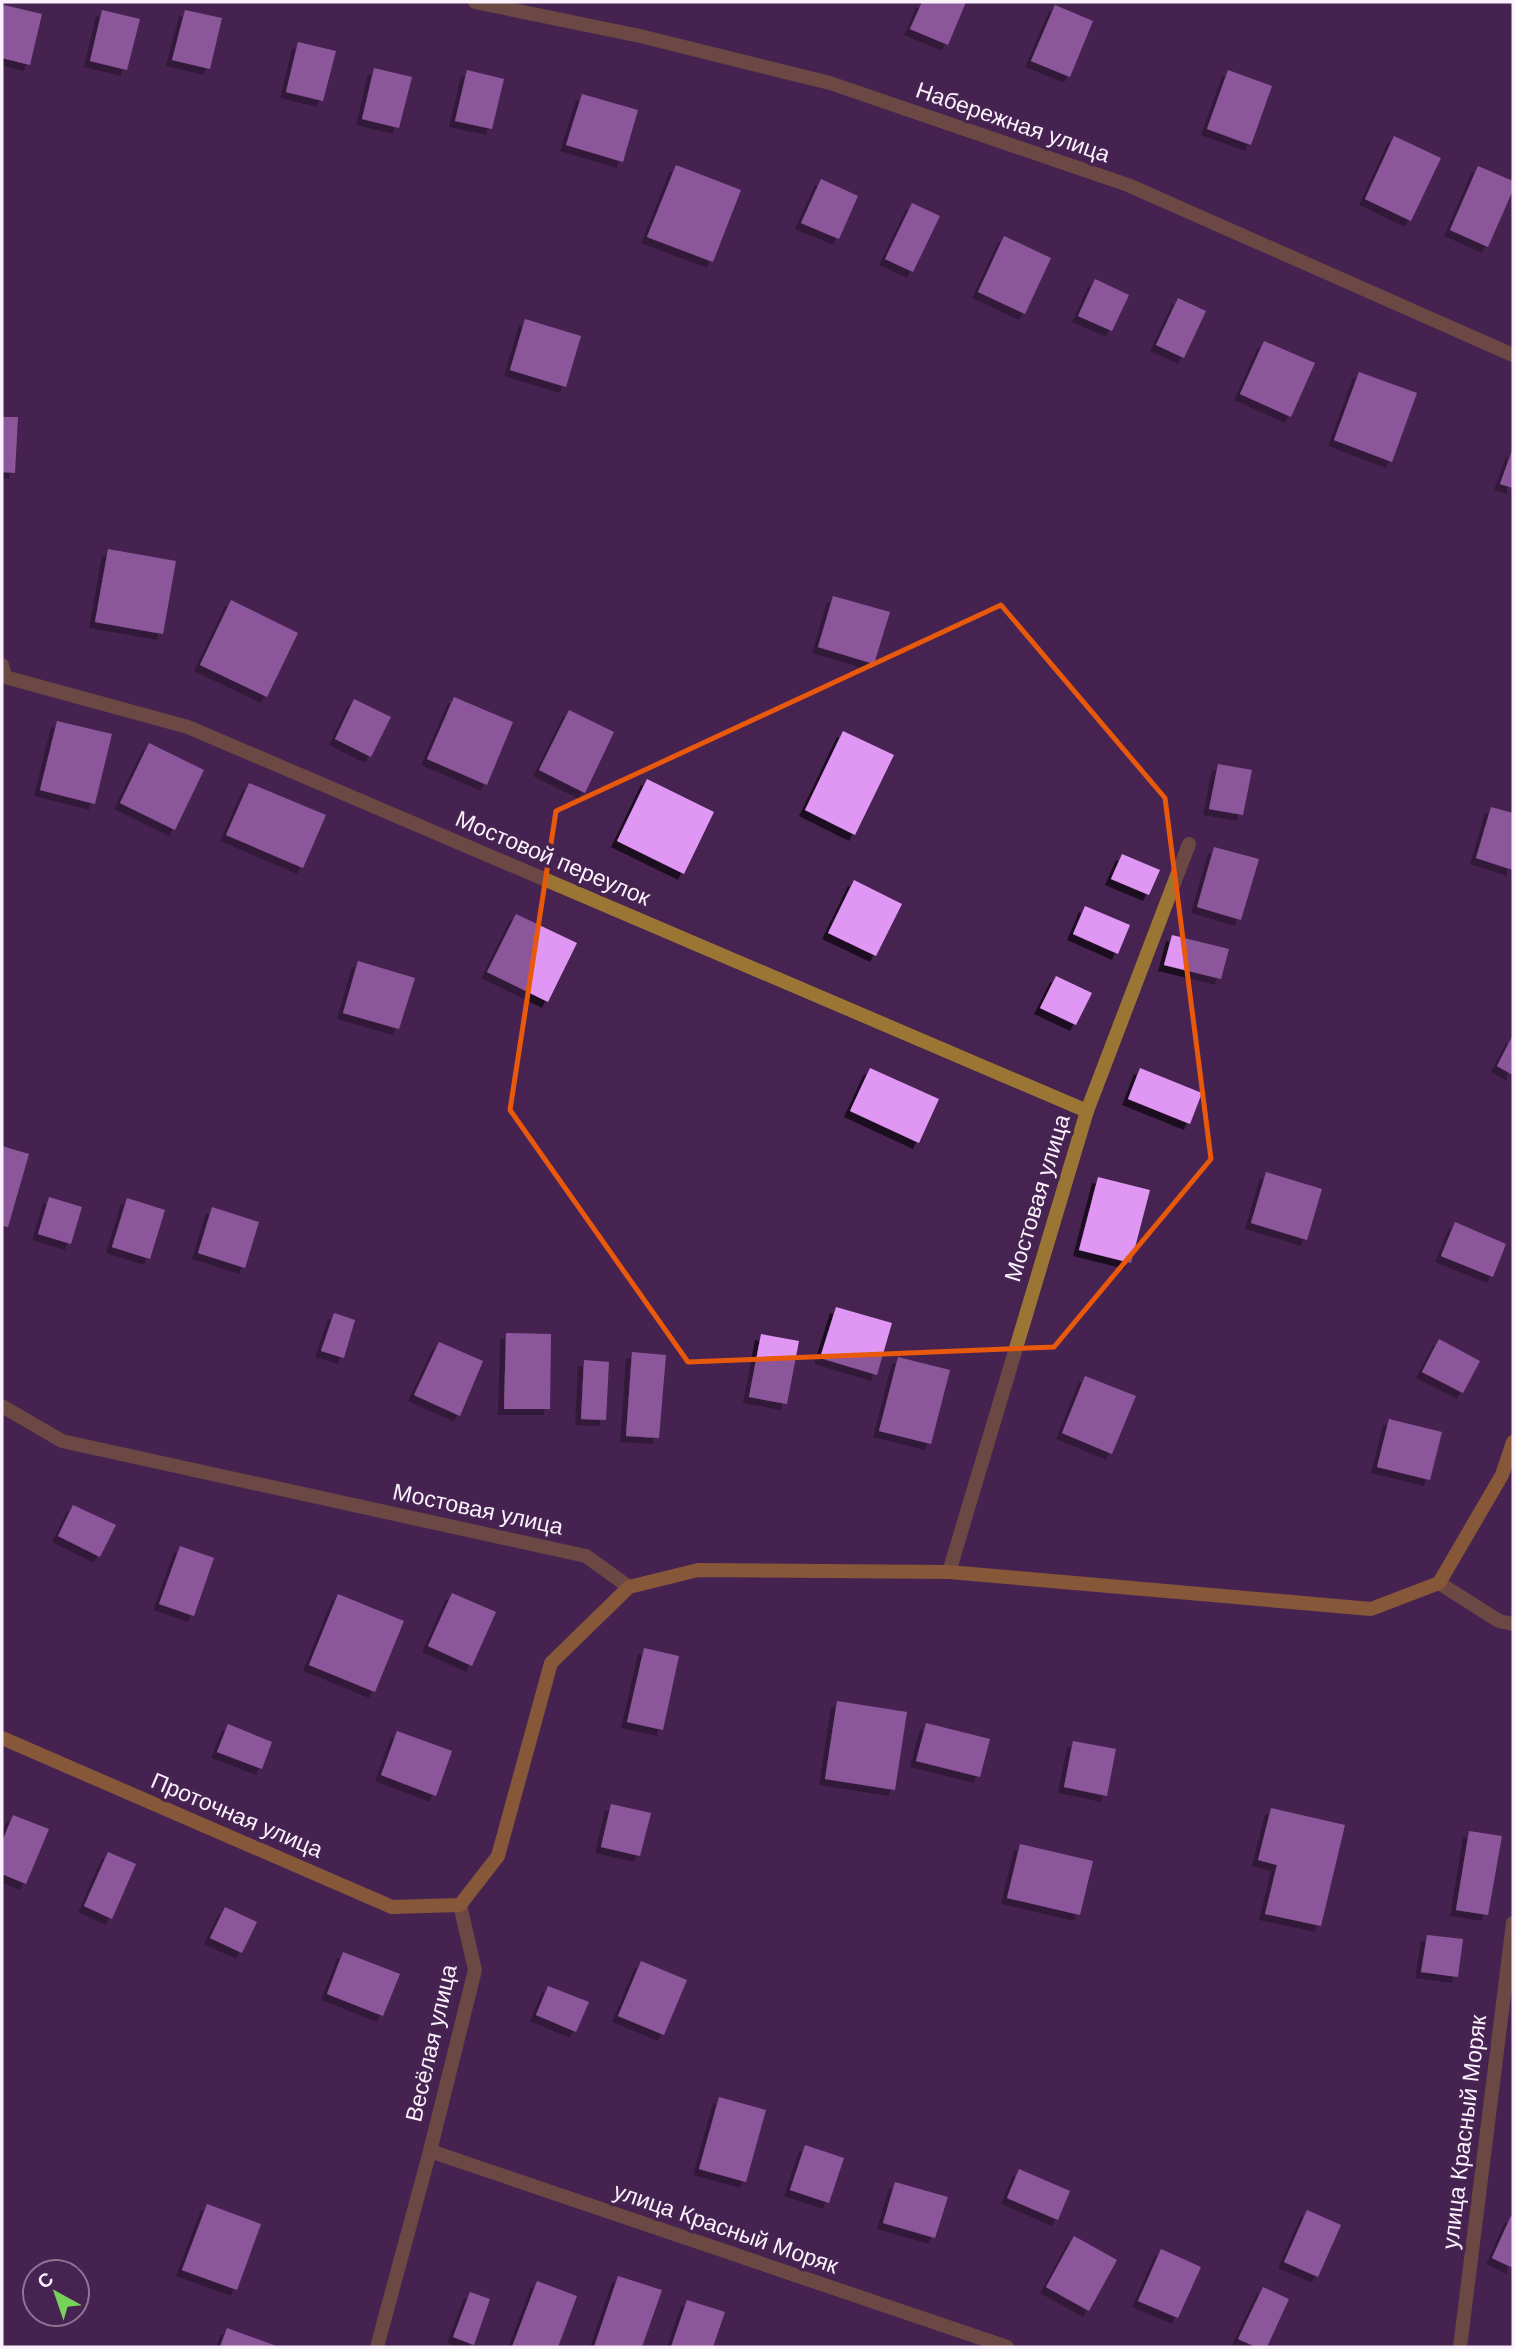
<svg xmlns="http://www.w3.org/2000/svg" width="1515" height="2349" viewBox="0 0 1515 2349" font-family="Arial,sans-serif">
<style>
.building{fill:#e097f4;filter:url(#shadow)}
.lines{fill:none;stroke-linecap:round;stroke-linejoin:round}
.street{stroke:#9a7534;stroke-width:14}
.secondary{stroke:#d4971e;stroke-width:14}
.marked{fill:none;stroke:#e8590c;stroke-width:5;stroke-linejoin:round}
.labels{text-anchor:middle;stroke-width:7;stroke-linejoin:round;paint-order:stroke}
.street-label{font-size:23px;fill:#faf1fc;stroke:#462350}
</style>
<defs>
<filter id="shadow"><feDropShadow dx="-6" dy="6" stdDeviation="0" flood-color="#0009"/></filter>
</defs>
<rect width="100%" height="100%" fill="#462350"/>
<g class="building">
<path d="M 922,2 L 966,2 L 948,45 L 910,29 Z"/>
<path d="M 4,5 L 42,14 L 30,65 L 2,58 L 2,15 Z"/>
<path d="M 1055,5 L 1093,21 L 1070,77 L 1031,61 Z"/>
<path d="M 102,10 L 140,19 L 127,70 L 90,61 Z"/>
<path d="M 185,10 L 222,18 L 210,69 L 172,60 Z"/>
<path d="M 298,42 L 336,51 L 323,101 L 286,92 Z"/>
<path d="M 374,68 L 412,77 L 399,128 L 362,119 Z"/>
<path d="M 467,70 L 504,79 L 492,129 L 455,121 Z"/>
<path d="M 1228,70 L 1272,86 L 1251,145 L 1207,129 Z"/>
<path d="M 582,94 L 638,110 L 623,162 L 566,145 Z"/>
<path d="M 1394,136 L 1441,158 L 1411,221 L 1365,199 Z"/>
<path d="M 676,165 L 741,190 L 713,262 L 647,237 Z"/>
<path d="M 1478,166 L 1513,181 L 1513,190 L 1488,247 L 1450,230 Z"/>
<path d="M 821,179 L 858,196 L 839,239 L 801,223 Z"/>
<path d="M 912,203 L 940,216 L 913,272 L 885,259 Z"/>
<path d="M 1004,236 L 1051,258 L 1025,314 L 978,292 Z"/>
<path d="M 1095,279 L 1129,295 L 1112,331 L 1078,316 Z"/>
<path d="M 1178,298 L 1206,311 L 1184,358 L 1156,345 Z"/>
<path d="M 525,319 L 581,336 L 566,387 L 510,370 Z"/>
<path d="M 1264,341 L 1315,363 L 1291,417 L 1240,394 Z"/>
<path d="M 1359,372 L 1417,393 L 1392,462 L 1334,440 Z"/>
<path d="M 2,417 L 18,417 L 15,473 L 2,472 Z"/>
<path d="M 1513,448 L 1513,488 L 1500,484 Z"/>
<path d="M 108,549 L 176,561 L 163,634 L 95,622 Z"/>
<path d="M 833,596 L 890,612 L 874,664 L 818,647 Z"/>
<path d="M 231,600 L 298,633 L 267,697 L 200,665 Z"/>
<path d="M 454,697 L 513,722 L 487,785 L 427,759 Z"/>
<path d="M 354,699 L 391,717 L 371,757 L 335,739 Z"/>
<path d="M 569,710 L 614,732 L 585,793 L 539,770 Z"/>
<path d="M 57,721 L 112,734 L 95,804 L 40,790 Z"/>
<path d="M 843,731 L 894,755 L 855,835 L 805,810 Z"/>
<path d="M 149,743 L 204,770 L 175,830 L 120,803 Z"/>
<path d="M 1218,764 L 1252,770 L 1243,815 L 1209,809 Z"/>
<path d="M 647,779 L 714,812 L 684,874 L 617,841 Z"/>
<path d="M 249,783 L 326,815 L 303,868 L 226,835 Z"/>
<path d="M 1491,807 L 1513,813 L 1513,870 L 1476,858 Z"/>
<path d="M 1214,847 L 1259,859 L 1241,920 L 1197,907 Z"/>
<path d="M 1122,854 L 1160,870 L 1149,895 L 1111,879 Z"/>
<path d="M 854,880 L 902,904 L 876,956 L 828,933 Z"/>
<path d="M 1085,906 L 1130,925 L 1118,954 L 1073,934 Z"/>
<path d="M 516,914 L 577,943 L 548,1002 L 487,972 Z"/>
<path d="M 1172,935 L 1229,949 L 1221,979 L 1164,965 Z"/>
<path d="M 358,961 L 415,978 L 399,1029 L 343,1013 Z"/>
<path d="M 1056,976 L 1092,993 L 1076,1025 L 1040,1008 Z"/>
<path d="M 1513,1035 L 1513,1075 L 1497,1066 Z"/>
<path d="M 870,1068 L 939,1099 L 919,1143 L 850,1111 Z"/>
<path d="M 1140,1068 L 1202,1093 L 1190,1124 L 1128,1099 Z"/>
<path d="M 2,1146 L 29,1154 L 8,1227 L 2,1226 Z"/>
<path d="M 1266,1172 L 1322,1189 L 1307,1240 L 1251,1223 Z"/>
<path d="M 1098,1177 L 1150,1190 L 1131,1263 L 1079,1250 Z"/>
<path d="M 49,1197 L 82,1207 L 71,1244 L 38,1234 Z"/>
<path d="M 127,1198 L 165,1210 L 150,1259 L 112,1247 Z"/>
<path d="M 212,1207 L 259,1222 L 245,1268 L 198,1253 Z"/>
<path d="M 1455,1222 L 1506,1244 L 1493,1277 L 1441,1256 Z"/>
<path d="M 836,1307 L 892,1323 L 877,1375 L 820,1358 Z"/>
<path d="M 334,1313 L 355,1320 L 344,1358 L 321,1351 Z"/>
<path d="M 506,1333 L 551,1334 L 550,1409 L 504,1409 Z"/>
<path d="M 761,1334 L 799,1341 L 787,1404 L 749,1397 Z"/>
<path d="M 1439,1339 L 1480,1361 L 1463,1393 L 1422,1372 Z"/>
<path d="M 439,1342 L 483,1361 L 460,1416 L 414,1395 Z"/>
<path d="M 632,1352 L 666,1355 L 659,1438 L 626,1436 Z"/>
<path d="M 898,1357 L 950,1370 L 931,1444 L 879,1431 Z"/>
<path d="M 584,1360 L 609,1362 L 606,1420 L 581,1419 Z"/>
<path d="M 1085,1376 L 1136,1396 L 1112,1454 L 1062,1433 Z"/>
<path d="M 1389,1419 L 1442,1432 L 1430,1480 L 1377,1467 Z"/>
<path d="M 73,1505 L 116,1525 L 100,1557 L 58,1536 Z"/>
<path d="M 180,1546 L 214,1558 L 194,1616 L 159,1604 Z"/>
<path d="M 452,1593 L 496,1612 L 472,1666 L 428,1646 Z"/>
<path d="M 338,1594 L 404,1621 L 375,1692 L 309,1665 Z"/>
<path d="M 644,1648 L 679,1656 L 663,1730 L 627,1722 Z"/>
<path d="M 837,1701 L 907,1712 L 895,1790 L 825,1779 Z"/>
<path d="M 926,1723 L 990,1739 L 980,1777 L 916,1761 Z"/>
<path d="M 228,1724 L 272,1742 L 262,1769 L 217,1752 Z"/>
<path d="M 397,1731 L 452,1751 L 436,1796 L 381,1775 Z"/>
<path d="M 1073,1741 L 1116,1749 L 1107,1796 L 1064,1787 Z"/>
<path d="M 611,1804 L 651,1813 L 640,1856 L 601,1847 Z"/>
<path d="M 1271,1808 L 1345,1825 L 1321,1926 L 1265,1914 L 1277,1865 L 1258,1860 Z"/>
<path d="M 13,1815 L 49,1829 L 26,1884 L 2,1874 L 2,1842 Z"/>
<path d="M 1469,1831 L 1502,1836 L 1488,1915 L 1456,1910 Z"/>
<path d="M 1020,1844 L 1093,1861 L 1080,1915 L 1007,1898 Z"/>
<path d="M 108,1852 L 136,1864 L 112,1919 L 84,1906 Z"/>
<path d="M 225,1907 L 257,1922 L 242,1953 L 210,1938 Z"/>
<path d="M 1427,1935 L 1463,1939 L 1458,1977 L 1421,1972 Z"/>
<path d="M 343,1952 L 400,1974 L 383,2016 L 327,1994 Z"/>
<path d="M 641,1961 L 687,1980 L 664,2035 L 618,2016 Z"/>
<path d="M 548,1986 L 589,2002 L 576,2032 L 536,2015 Z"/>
<path d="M 719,2097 L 766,2110 L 746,2182 L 699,2169 Z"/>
<path d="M 805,2145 L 844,2158 L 829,2203 L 790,2190 Z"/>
<path d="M 1019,2169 L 1070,2191 L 1058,2220 L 1007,2198 Z"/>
<path d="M 895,2182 L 948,2197 L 935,2238 L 883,2223 Z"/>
<path d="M 207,2204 L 261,2224 L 237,2290 L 182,2270 Z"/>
<path d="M 1307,2210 L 1341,2225 L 1318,2277 L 1284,2262 Z"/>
<path d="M 1511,2216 L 1513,2217 L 1513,2268 L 1492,2258 Z"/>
<path d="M 1074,2236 L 1117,2260 L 1089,2311 L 1046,2287 Z"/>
<path d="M 1161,2249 L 1201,2267 L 1178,2318 L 1138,2301 Z"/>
<path d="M 618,2276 L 662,2290 L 642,2347 L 594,2347 Z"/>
<path d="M 537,2281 L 577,2296 L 558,2347 L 512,2347 Z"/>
<path d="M 1263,2287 L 1289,2299 L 1267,2347 L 1256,2347 L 1238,2339 Z"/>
<path d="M 470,2292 L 490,2299 L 474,2345 L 453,2337 Z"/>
<path d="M 687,2300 L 725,2312 L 713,2347 L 671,2347 Z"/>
<path d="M 227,2328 L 279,2347 L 220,2347 Z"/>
</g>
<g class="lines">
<g class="street">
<path d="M 475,2 L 640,36 L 830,83 L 1128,185 L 1513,355"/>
<path d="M 2,665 L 5,677 L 188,727 L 1087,1111"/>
<path d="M 2,1406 L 62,1441 L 586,1556 L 629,1587"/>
<path d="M 949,1572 L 1087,1111 L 1189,844"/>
<path d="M 1439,1583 L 1499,1621 L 1513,1624"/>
<path d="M 430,2151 L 1007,2347"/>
<path d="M 377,2347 L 430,2151 L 475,1970 L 460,1905"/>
<path d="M 1460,2347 L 1513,1923"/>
</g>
<path class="secondary" d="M 2,1738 L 392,1907 L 460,1905 L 498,1856 L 551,1663 L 629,1587 L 698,1570 L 949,1572 L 1371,1609 L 1439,1583 L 1502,1475 L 1513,1442"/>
</g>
<path d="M0 0H1515V2349H0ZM 1001,605 L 1165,798 L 1211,1159 L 1054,1347 L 688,1362 L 510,1110 L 556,811 Z" fill="#462350" fill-opacity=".55" fill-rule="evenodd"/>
<path class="marked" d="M 1001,605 L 1165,798 L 1211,1159 L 1054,1347 L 688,1362 L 510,1110 L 556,811 Z"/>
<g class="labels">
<g class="street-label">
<text transform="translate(1013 122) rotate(19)" y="8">Набережная улица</text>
<text transform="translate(553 858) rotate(23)" y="8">Мостовой переулок</text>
<text transform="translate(1037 1198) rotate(-73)" y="8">Мостовая улица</text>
<text transform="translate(478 1509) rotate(12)" y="8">Мостовая улица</text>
<text transform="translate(237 1815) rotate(23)" y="8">Проточная улица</text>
<text transform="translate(431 2043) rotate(-77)" y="8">Весёлая улица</text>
<text transform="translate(1464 2132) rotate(-83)" y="8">улица Красный Моряк</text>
<text transform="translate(726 2228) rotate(19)" y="8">улица Красный Моряк</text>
</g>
</g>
<rect width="1515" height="2349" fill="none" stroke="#faf1fc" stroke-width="7"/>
<g transform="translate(56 2293) rotate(320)"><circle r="33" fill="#462350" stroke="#8e7595" stroke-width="2"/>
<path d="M0-5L12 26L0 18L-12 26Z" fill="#77d259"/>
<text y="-10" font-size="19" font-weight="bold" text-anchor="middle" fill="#faf1fc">С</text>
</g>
</svg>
